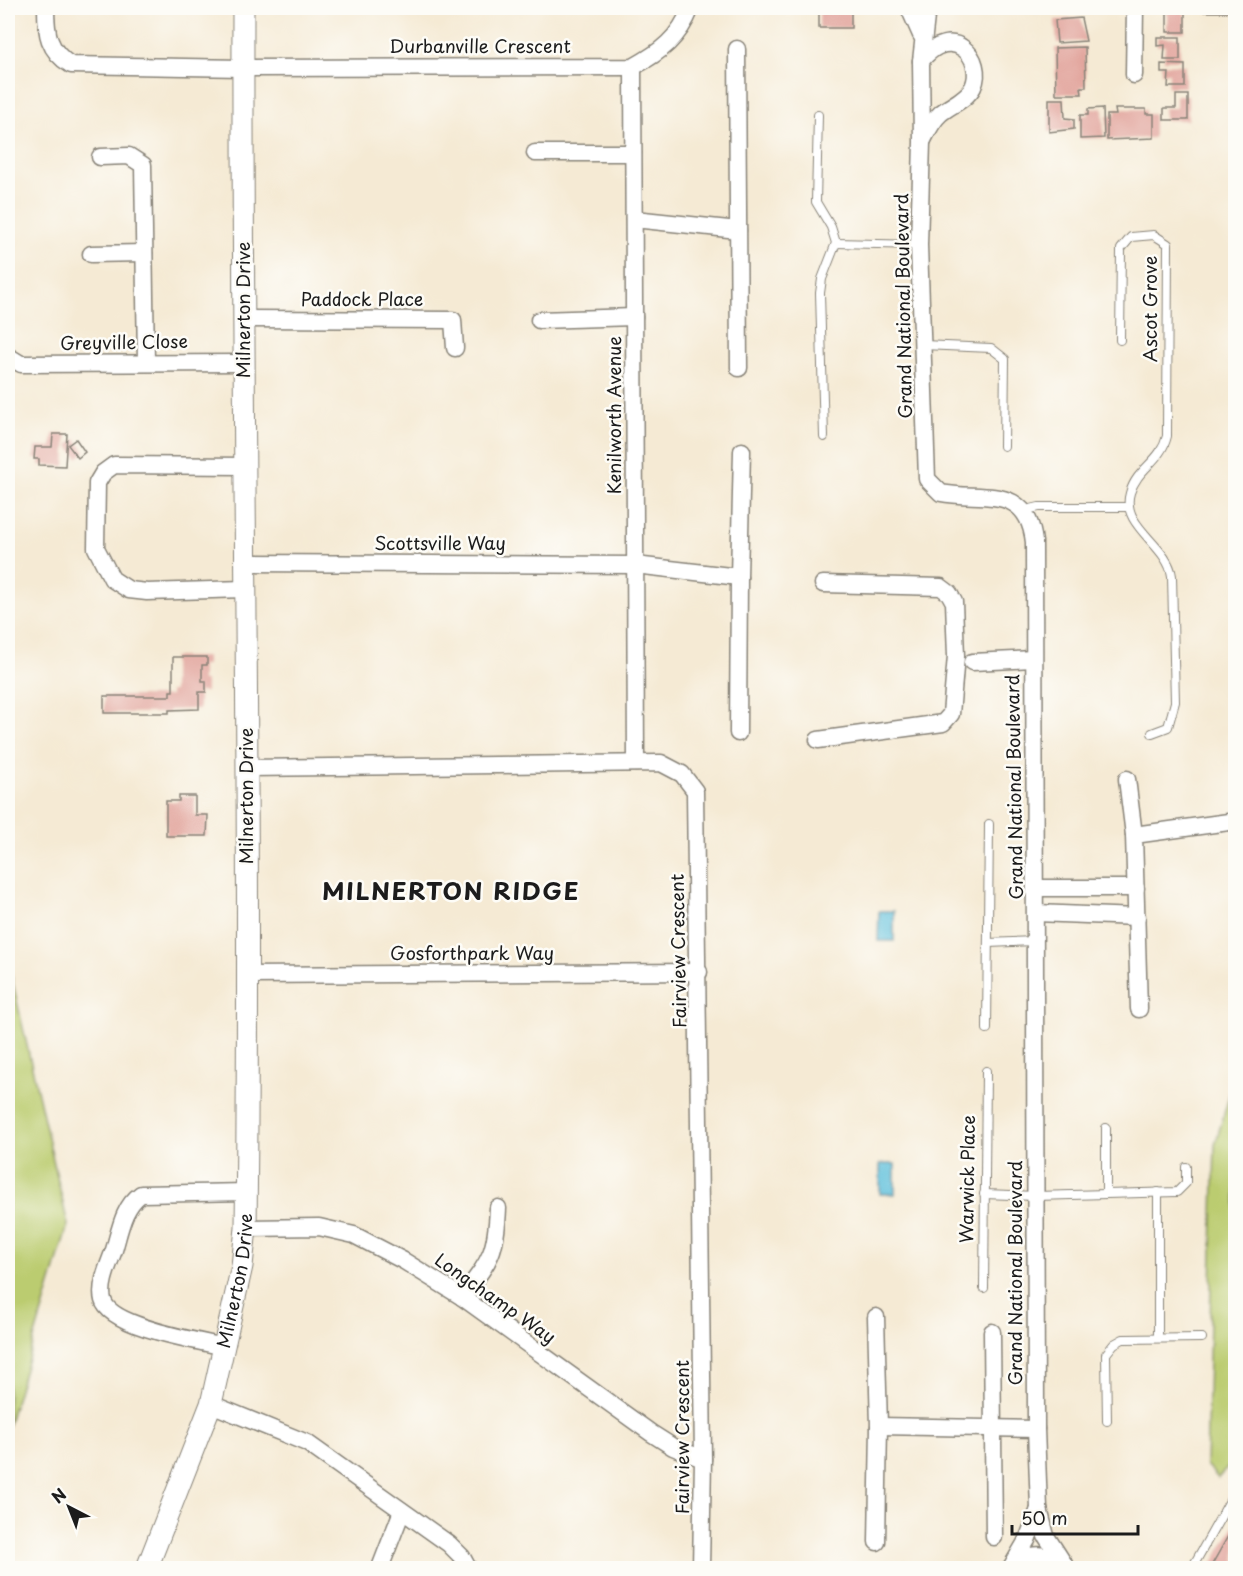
<svg xmlns="http://www.w3.org/2000/svg" width="1243" height="1576" viewBox="0 0 1243 1576" font-family="'Playpen Sans',sans-serif">
<style>
.green{fill:#bbcc6f;stroke:#6c7446;stroke-width:1.5}
.water{fill:#5dbfdb;stroke:#3c6e7c;stroke-width:1.5}
.building{fill:#e2a59d}
.lines{fill:none;stroke-linecap:round;stroke-linejoin:round}
.service-casing{stroke:#888378;stroke-width:10}
.minor-casing{stroke:#888378;stroke-width:19}
.tertiary-casing{stroke:#888378;stroke-width:23}
.service{stroke:#fff;stroke-width:8}
.minor{stroke:#fff;stroke-width:16}
.tertiary{stroke:#fff;stroke-width:21}
.labels{text-anchor:middle;stroke-width:5;stroke-linejoin:round;paint-order:stroke}
.street-label{font-size:18px;fill:#1c1c1c;stroke:#fdfcf7}
.district-label{font-size:24px;font-weight:bold;letter-spacing:1.5px;fill:#1c1c1c;stroke:#fdfcf7}
</style>
<rect width="100%" height="100%" fill="#fdfcf7"/>
<filter id="ink" filterUnits="userSpaceOnUse"><feTurbulence type="fractalNoise" baseFrequency=".0167" numOctaves="2"/><feDisplacementMap in="SourceGraphic" scale="12" xChannelSelector="R" yChannelSelector="G"/><feConvolveMatrix kernelMatrix="1 2 1 2 8 2 1 2 1" color-interpolation-filters="sRGB"/></filter>
<filter id="wash" filterUnits="userSpaceOnUse"><feTurbulence type="fractalNoise" baseFrequency=".008" numOctaves="4" result="noise"/><feDisplacementMap in="SourceGraphic" scale="24" xChannelSelector="R" yChannelSelector="G"/><feGaussianBlur stdDeviation="1.35" result="paint"/><feColorMatrix in="noise" values="0 0 0 0 0 0 0 0 0 0 0 0 0 0 0 0 0 1.4 0 .05"/><feComposite in="paint" operator="in"/></filter>
<g filter="url(#wash)">
<rect width="100%" height="100%" fill="#f5ead4"/>
<g class="green">
<path d="M 8,962 L 68,1225 L 8,1426 Z"/>
<path d="M 1235,1076 L 1236,1459 L 1218,1478 L 1206,1465 L 1215,1145 Z"/>
</g>
<g class="water">
<path d="M 879,911 L 894,911 L 894,941 L 878,941 Z"/>
<rect x="880" y="1164" width="15" height="30"/>
</g>
<g id="blocks">
<g class="building">
<path d="M 819,8 L 837,8 L 837,11 L 851,12 L 851,28 L 819,28 Z"/>
<rect x="1167" y="8" width="18" height="24"/>
<rect x="1204" y="8" width="32" height="4"/>
<path d="M 1081,18 L 1086,41 L 1057,43 L 1055,20 Z"/>
<path d="M 1157,37 L 1180,37 L 1180,60 L 1164,60 L 1165,45 L 1157,46 Z"/>
<path d="M 1085,47 L 1086,87 L 1081,87 L 1082,94 L 1056,94 L 1055,48 Z"/>
<path d="M 1161,64 L 1185,65 L 1185,87 L 1168,87 L 1169,73 L 1161,73 Z"/>
<path d="M 1176,95 L 1188,95 L 1188,120 L 1164,120 L 1164,108 L 1176,108 Z"/>
<path d="M 1049,99 L 1064,99 L 1065,118 L 1074,119 L 1074,129 L 1049,132 Z"/>
<path d="M 1103,108 L 1104,138 L 1080,139 L 1080,115 L 1088,115 L 1088,109 Z"/>
<path d="M 1115,109 L 1146,109 L 1146,114 L 1154,114 L 1154,138 L 1107,140 L 1107,115 L 1116,115 Z"/>
<path d="M 53,434 L 67,434 L 65,466 L 39,465 L 39,459 L 34,459 L 35,447 L 52,447 Z"/>
<path d="M 76,439 L 85,452 L 78,458 L 68,445 Z"/>
<path d="M 173,657 L 207,657 L 207,665 L 202,665 L 202,681 L 206,681 L 206,692 L 199,692 L 199,709 L 169,710 L 169,713 L 104,713 L 104,696 L 170,696 L 170,691 L 173,691 Z"/>
<path d="M 179,796 L 195,796 L 195,815 L 208,815 L 207,836 L 166,836 L 166,801 L 179,801 Z"/>
<path d="M 1236,1522 L 1236,1568 L 1210,1568 Z"/>
</g>
</g>
</g>
<g filter="url(#ink)">
<use href="#blocks" fill-opacity="0" stroke="#888378" stroke-width="1.5"/>
<g class="lines">
<g class="service-casing">
<g id="service">
<path d="M 818,115 L 816,202 L 831,227 L 836,243 L 822,279 L 820,293 L 824,437"/>
<path d="M 836,243 L 919,245"/>
<path d="M 1120,340 L 1121,249 L 1131,237 L 1154,235 L 1168,244 L 1167,436 C 1161,462 1137,468 1130,493 C 1120,526 1168,545 1172,576 L 1175,702 L 1168,727 L 1152,733"/>
<path d="M 923,345 L 991,348 L 1005,359 L 1004,446"/>
<path d="M 1022,511 L 1039,507 L 1128,507"/>
<path d="M 988,943 L 1035,941"/>
<path d="M 987,1029 L 989,824"/>
<path d="M 1106,1128 L 1106,1193"/>
<path d="M 1158,1192 L 1158,1338"/>
<path d="M 984,1194 L 1036,1196 L 1177,1192 L 1186,1183 L 1186,1167"/>
<path d="M 984,1288 L 986,1071"/>
<path d="M 1107,1421 L 1106,1354 L 1114,1344 L 1123,1339 L 1202,1338"/>
<path d="M 1192,1568 L 1236,1490"/>
</g>
</g>
<g class="minor-casing">
<g id="minor">
<path d="M 46,8 C 46,33 48,51 71,65 L 242,68 L 633,67 C 661,52 679,38 691,8"/>
<path d="M 909,8 L 921,35"/>
<path d="M 927,8 L 921,61 L 922,142 L 919,245 L 927,479 L 941,493 C 983,501 1027,483 1034,542 L 1036,1429 L 1039,1509 L 1046,1536 L 1064,1564"/>
<path d="M 737,49 L 739,368"/>
<path d="M 921,61 C 952,21 986,59 973,87 C 967,99 951,105 941,113 C 932,121 928,130 923,140"/>
<path d="M 633,67 L 636,763"/>
<path d="M 1134,75 L 1135,8"/>
<path d="M 535,153 L 633,153"/>
<path d="M 100,157 L 129,156 L 143,165 L 146,361"/>
<path d="M 634,219 L 738,230"/>
<path d="M 91,254 L 144,253"/>
<path d="M 244,319 L 453,320 L 455,348"/>
<path d="M 539,320 L 634,317"/>
<path d="M 8,356 L 21,364 L 244,363"/>
<path d="M 244,563 L 635,565 L 739,577 L 742,451"/>
<path d="M 244,589 L 147,592 L 129,590 L 112,579 L 96,548 L 97,483 L 103,473 L 114,465 L 244,466"/>
<path d="M 972,662 L 1033,659"/>
<path d="M 738,733 L 739,577"/>
<path d="M 818,740 L 943,723 L 951,714 L 956,656 L 954,602 L 949,593 L 941,587 L 823,584"/>
<path d="M 248,768 L 661,763 L 682,774 L 695,791 L 703,1459 L 701,1568"/>
<path d="M 1127,779 L 1134,835"/>
<path d="M 1037,888 L 1136,888"/>
<path d="M 1036,913 L 1137,917"/>
<path d="M 246,975 L 699,972"/>
<path d="M 1139,1009 L 1134,835 L 1236,821"/>
<path d="M 246,1228 L 319,1227 L 354,1235 L 404,1261 L 462,1297 L 651,1433 L 673,1447 L 703,1459"/>
<path d="M 462,1297 C 490,1260 496,1255 498,1208"/>
<path d="M 876,1317 L 879,1426 L 877,1542"/>
<path d="M 992,1332 L 994,1537"/>
<path d="M 225,1347 C 199,1341 110,1327 103,1300 C 99,1285 109,1264 114,1250 C 120,1230 123,1207 141,1194 L 247,1192"/>
<path d="M 211,1404 L 307,1443 L 449,1544 L 462,1557 L 468,1568"/>
<path d="M 879,1426 L 1036,1429"/>
<path d="M 1013,1564 L 1027,1540 L 1039,1509"/>
<path d="M 380,1568 L 402,1511"/>
<path d="M 1010,1568 C 1024,1553 1045,1551 1063,1563"/>
</g>
</g>
<g class="tertiary-casing">
<g id="tertiary">
<path id="s1" d="M 147,1568 L 211,1404 L 242,1266 L 246,1228 C 251,821 242,414 243,8"/>
</g>
</g>
<use href="#service" class="service"/>
<use href="#minor" class="minor"/>
<use href="#tertiary" class="tertiary"/>
</g>
</g>
<g class="labels">
<g class="street-label">
<text x="480" y="53">Durbanville Crescent</text>
<text x="362" y="306">Paddock Place</text>
<text transform="translate(904 306) rotate(-91)" y="6">Grand National Boulevard</text>
<text transform="translate(1151 309) rotate(-90)" y="6">Ascot Grove</text>
<text transform="translate(244 310) rotate(-90)" y="6">Milnerton Drive</text>
<text transform="translate(124 343) rotate(-1)" y="6">Greyville Close</text>
<text transform="translate(615 415) rotate(-90)" y="6">Kenilworth Avenue</text>
<text x="440" y="550">Scottsville Way</text>
<text transform="translate(1015 787) rotate(-91)" y="6">Grand National Boulevard</text>
<text transform="translate(247 796) rotate(-90)" y="6">Milnerton Drive</text>
<text transform="translate(679 951) rotate(-91)" y="6">Fairview Crescent</text>
<text x="472" y="960">Gosforthpark Way</text>
<text transform="translate(968 1179) rotate(-89)" y="6">Warwick Place</text>
<text transform="translate(1016 1273) rotate(-90)" y="6">Grand National Boulevard</text>
<text dy="6" stroke="none"><textPath href="#s1" startOffset="302">Milnerton Drive</textPath></text>
<text transform="translate(495 1299) rotate(35)" y="6">Longchamp Way</text>
<text transform="translate(683 1437) rotate(-90)" y="6">Fairview Crescent</text>
</g>
<g class="district-label">
<text x="451" y="900">MILNERTON RIDGE</text>
</g>
</g>
<rect width="1243" height="1576" fill="none" stroke="#fdfcf7" stroke-width="30"/>
<g transform="translate(69 1507) rotate(318)" stroke="#fdfcf7" stroke-width="4.5" paint-order="stroke">
<path d="M0-4.5L10 22L0 15L-10 22Z" fill="#1c1c1c"/>
<text y="-9" font-size="16" font-weight="bold" text-anchor="middle" fill="#1c1c1c">N</text>
</g>
<path d="M1012 1525v9h126v-9" fill="none" stroke="#1c1c1c" stroke-width="3"/>
<text x="1021" y="1525" font-size="18" fill="#1c1c1c" stroke="#fdfcf7" stroke-width="4.5" paint-order="stroke">50 m</text>
</svg>
